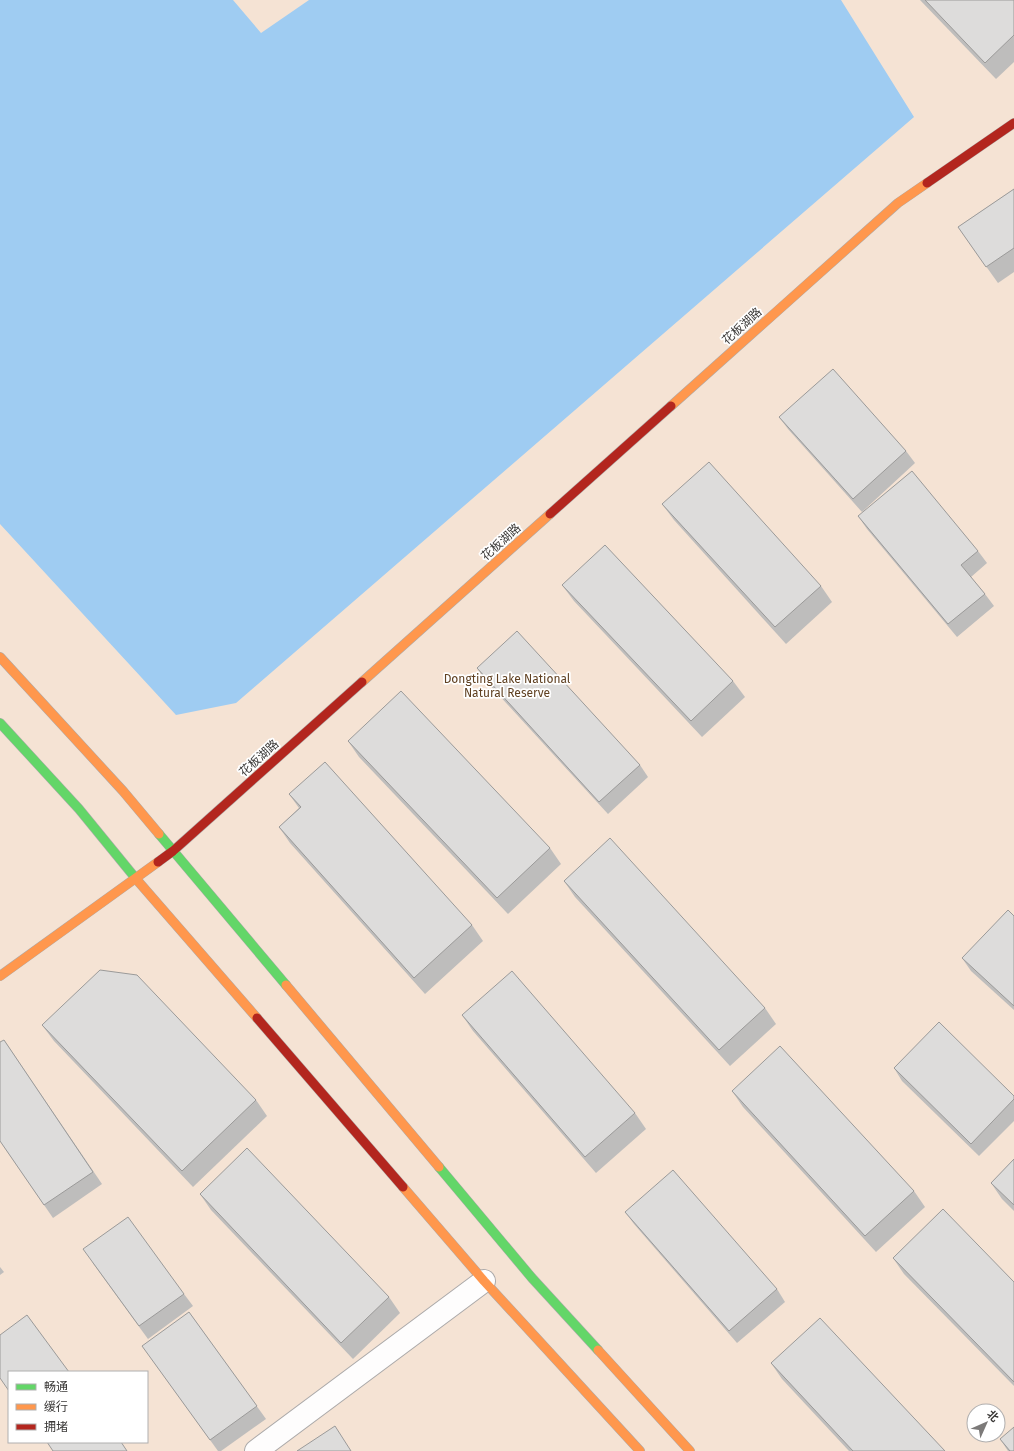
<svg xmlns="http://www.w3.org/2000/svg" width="1014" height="1451" viewBox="0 0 1014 1451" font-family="'Fira Sans','Noto Sans SC',sans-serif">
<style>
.green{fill:#f5e3d4;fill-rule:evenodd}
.water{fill:#9fccf2}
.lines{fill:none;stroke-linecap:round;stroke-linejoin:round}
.street-casing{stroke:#acaaaa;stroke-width:24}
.fast-casing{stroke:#acaaaa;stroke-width:10}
.slow-casing{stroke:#acaaaa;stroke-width:10}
.jam-casing{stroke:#acaaaa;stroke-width:10}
.street{stroke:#fefdfd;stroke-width:22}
.fast{stroke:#63d668;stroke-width:9}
.slow{stroke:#ff974d;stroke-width:9}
.jam{stroke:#b3261e;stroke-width:9}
.wall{fill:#bebdbc}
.building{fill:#dddcdb;stroke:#9b9a99}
.labels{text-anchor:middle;stroke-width:3.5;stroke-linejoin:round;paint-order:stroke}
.street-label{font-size:12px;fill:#3a3837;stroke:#fff}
.park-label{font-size:12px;fill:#604122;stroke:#fff}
</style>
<rect width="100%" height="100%" fill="#f6f4f3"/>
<path class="green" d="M 0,0 L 1014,0 L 1014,1451 L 0,1451 ZM 9,1372 L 147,1372 L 147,1442 L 9,1442 ZM 974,1411 L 998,1411 L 998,1435 L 974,1435 Z"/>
<path class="water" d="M 0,0 L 233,0 L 261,33 L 309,0 L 841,0 L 914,117 L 236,703 L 176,715 L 0,524 Z"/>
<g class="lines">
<g class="street-casing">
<path id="street" d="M 256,1451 L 484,1281"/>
</g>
<g class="fast-casing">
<g id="fast">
<path d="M 0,723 L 79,809 L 137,880"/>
<path d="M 159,834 L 286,985"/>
<path d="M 439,1167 L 532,1278 L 598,1350"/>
</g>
</g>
<g class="slow-casing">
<g id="slow">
<path d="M 671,406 L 898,203 L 927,183"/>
<path d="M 0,657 L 123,791 L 159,834"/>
<path d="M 362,682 L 550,514"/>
<path d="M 137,880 L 257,1018"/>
<path d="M 0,976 L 158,862"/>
<path d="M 286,985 L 439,1167"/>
<path d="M 403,1187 L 484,1281 L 640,1451"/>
<path d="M 598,1350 L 690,1451"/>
</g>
</g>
<g class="jam-casing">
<g id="jam">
<path d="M 927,183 L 1014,123"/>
<path d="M 550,514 L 671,406"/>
<path d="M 158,862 L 173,851 L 362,682"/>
<path d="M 257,1018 L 403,1187"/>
</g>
</g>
<use href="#street" class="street"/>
<use href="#fast" class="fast"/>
<use href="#slow" class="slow"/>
<use href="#jam" class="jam"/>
</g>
<g class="wall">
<path d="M 920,0 L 1014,0 L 1014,62 L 996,79 Z"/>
<path d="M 1014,189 L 1014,272 L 998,283 L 958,227 Z"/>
<path d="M 779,417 L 906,451 L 915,463 L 862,512 L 788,429 Z"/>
<path d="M 662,504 L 821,586 L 832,602 L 786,644 L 674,520 Z"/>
<path d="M 858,516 L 978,551 L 987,563 L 971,577 L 985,594 L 994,606 L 957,637 L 867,529 Z"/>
<path d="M 562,585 L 733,681 L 745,697 L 702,737 L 574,601 Z"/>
<path d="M 477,668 L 640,765 L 648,777 L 608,814 L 486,681 Z"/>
<path d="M 348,741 L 550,848 L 561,864 L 508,914 L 359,757 Z"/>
<path d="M 289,794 L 472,925 L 483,941 L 425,994 L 290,843 L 279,827 L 299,808 Z"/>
<path d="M 564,881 L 765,1008 L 776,1024 L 730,1066 L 575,897 Z"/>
<path d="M 1014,916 L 1014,1010 L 971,971 L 962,958 Z"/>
<path d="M 462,1015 L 635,1113 L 646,1129 L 596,1173 L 473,1031 Z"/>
<path d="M 42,1025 L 256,1100 L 267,1116 L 193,1187 L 54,1041 Z"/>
<path d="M 4,1040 L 102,1184 L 53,1218 L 0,1141 Z"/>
<path d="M 894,1068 L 1014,1096 L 1014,1121 L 979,1156 L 902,1081 Z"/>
<path d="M 732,1091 L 914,1191 L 925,1207 L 876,1252 L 743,1107 Z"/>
<path d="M 1014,1159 L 1014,1211 L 1002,1199 L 991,1183 Z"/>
<path d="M 200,1194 L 389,1297 L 400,1313 L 353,1359 L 211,1210 Z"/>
<path d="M 625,1212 L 777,1289 L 785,1302 L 737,1343 L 634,1224 Z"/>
<path d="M 893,1258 L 1014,1282 L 1014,1386 L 904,1274 Z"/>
<path d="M 92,1262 L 184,1294 L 193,1306 L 148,1339 Z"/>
<path d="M 0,1267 L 4,1272 L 0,1275 Z"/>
<path d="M 189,1312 L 266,1419 L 221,1451 L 218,1451 L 151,1358 Z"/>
<path d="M 771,1363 L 945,1451 L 849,1451 L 782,1379 Z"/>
<path d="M 1000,1439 L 1014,1451 L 1008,1451 Z"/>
</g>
<g class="building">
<path d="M 925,0 L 1014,0 L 1014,35 L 985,63 Z"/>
<path d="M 1014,189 L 1014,248 L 986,267 L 958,227 Z"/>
<path d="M 833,369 L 906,451 L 853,499 L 779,417 Z"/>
<path d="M 709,462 L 821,586 L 775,627 L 662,504 Z"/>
<path d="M 912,471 L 978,551 L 961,565 L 985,594 L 948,624 L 858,516 Z"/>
<path d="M 605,545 L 733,681 L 691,721 L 562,585 Z"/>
<path d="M 517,631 L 640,765 L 599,802 L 477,668 Z"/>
<path d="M 401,691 L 550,848 L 497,898 L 348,741 Z"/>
<path d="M 325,762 L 472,925 L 414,978 L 279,827 L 301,807 L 289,794 Z"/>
<path d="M 610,838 L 765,1008 L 719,1050 L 564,881 Z"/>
<path d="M 1008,910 L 1014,916 L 1014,1006 L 962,958 Z"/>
<path d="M 100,970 L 137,975 L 256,1100 L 182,1171 L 42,1025 Z"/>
<path d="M 512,971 L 635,1113 L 585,1157 L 462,1015 Z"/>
<path d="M 939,1022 L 1014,1096 L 1014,1099 L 971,1144 L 894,1068 Z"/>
<path d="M 4,1040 L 93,1172 L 44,1205 L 0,1141 L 0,1042 Z"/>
<path d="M 780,1046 L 914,1191 L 865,1236 L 732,1091 Z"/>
<path d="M 247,1148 L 389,1297 L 341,1343 L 200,1194 Z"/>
<path d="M 1014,1159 L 1014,1205 L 991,1183 Z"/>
<path d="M 673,1170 L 777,1289 L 729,1331 L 625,1212 Z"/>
<path d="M 943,1209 L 1014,1282 L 1014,1382 L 893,1258 Z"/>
<path d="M 128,1217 L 184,1294 L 139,1326 L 83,1249 Z"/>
<path d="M 189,1312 L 257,1406 L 210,1440 L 142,1346 Z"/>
<path d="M 27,1315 L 69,1372 L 9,1372 L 9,1391 L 0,1378 L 0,1335 Z"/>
<path d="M 820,1318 L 945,1451 L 853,1451 L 771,1363 Z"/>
<path d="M 335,1426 L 351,1451 L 297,1451 Z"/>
<path d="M 1014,1427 L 1014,1451 L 1010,1451 L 1000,1439 Z"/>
<path d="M 47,1442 L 121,1442 L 127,1451 L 53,1451 Z"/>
</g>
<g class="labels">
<g class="street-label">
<text transform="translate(742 326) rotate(-42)" y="4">花板湖路</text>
<text transform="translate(501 542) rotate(-42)" y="4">花板湖路</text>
<text transform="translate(259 758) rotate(-42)" y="4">花板湖路</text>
</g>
<g class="park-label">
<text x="507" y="683">Dongting Lake National<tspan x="507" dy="14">Natural Reserve</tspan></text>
</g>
</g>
<rect x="8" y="1371" width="140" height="72" fill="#ffffff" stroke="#b0afaf"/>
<rect x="16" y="1384" width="20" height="6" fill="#63d668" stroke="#b0afaf"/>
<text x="44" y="1391" font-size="12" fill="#3a3837">畅通</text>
<rect x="16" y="1404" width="20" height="6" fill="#ff974d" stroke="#b0afaf"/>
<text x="44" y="1411" font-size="12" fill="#3a3837">缓行</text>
<rect x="16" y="1424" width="20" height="6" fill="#b3261e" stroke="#b0afaf"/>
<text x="44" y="1431" font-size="12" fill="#3a3837">拥堵</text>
<g transform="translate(986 1423) rotate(45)"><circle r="19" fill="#ffffff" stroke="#b0afaf"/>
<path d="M0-3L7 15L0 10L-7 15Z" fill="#7c7a79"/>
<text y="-6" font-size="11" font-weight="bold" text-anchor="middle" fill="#3a3837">北</text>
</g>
</svg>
